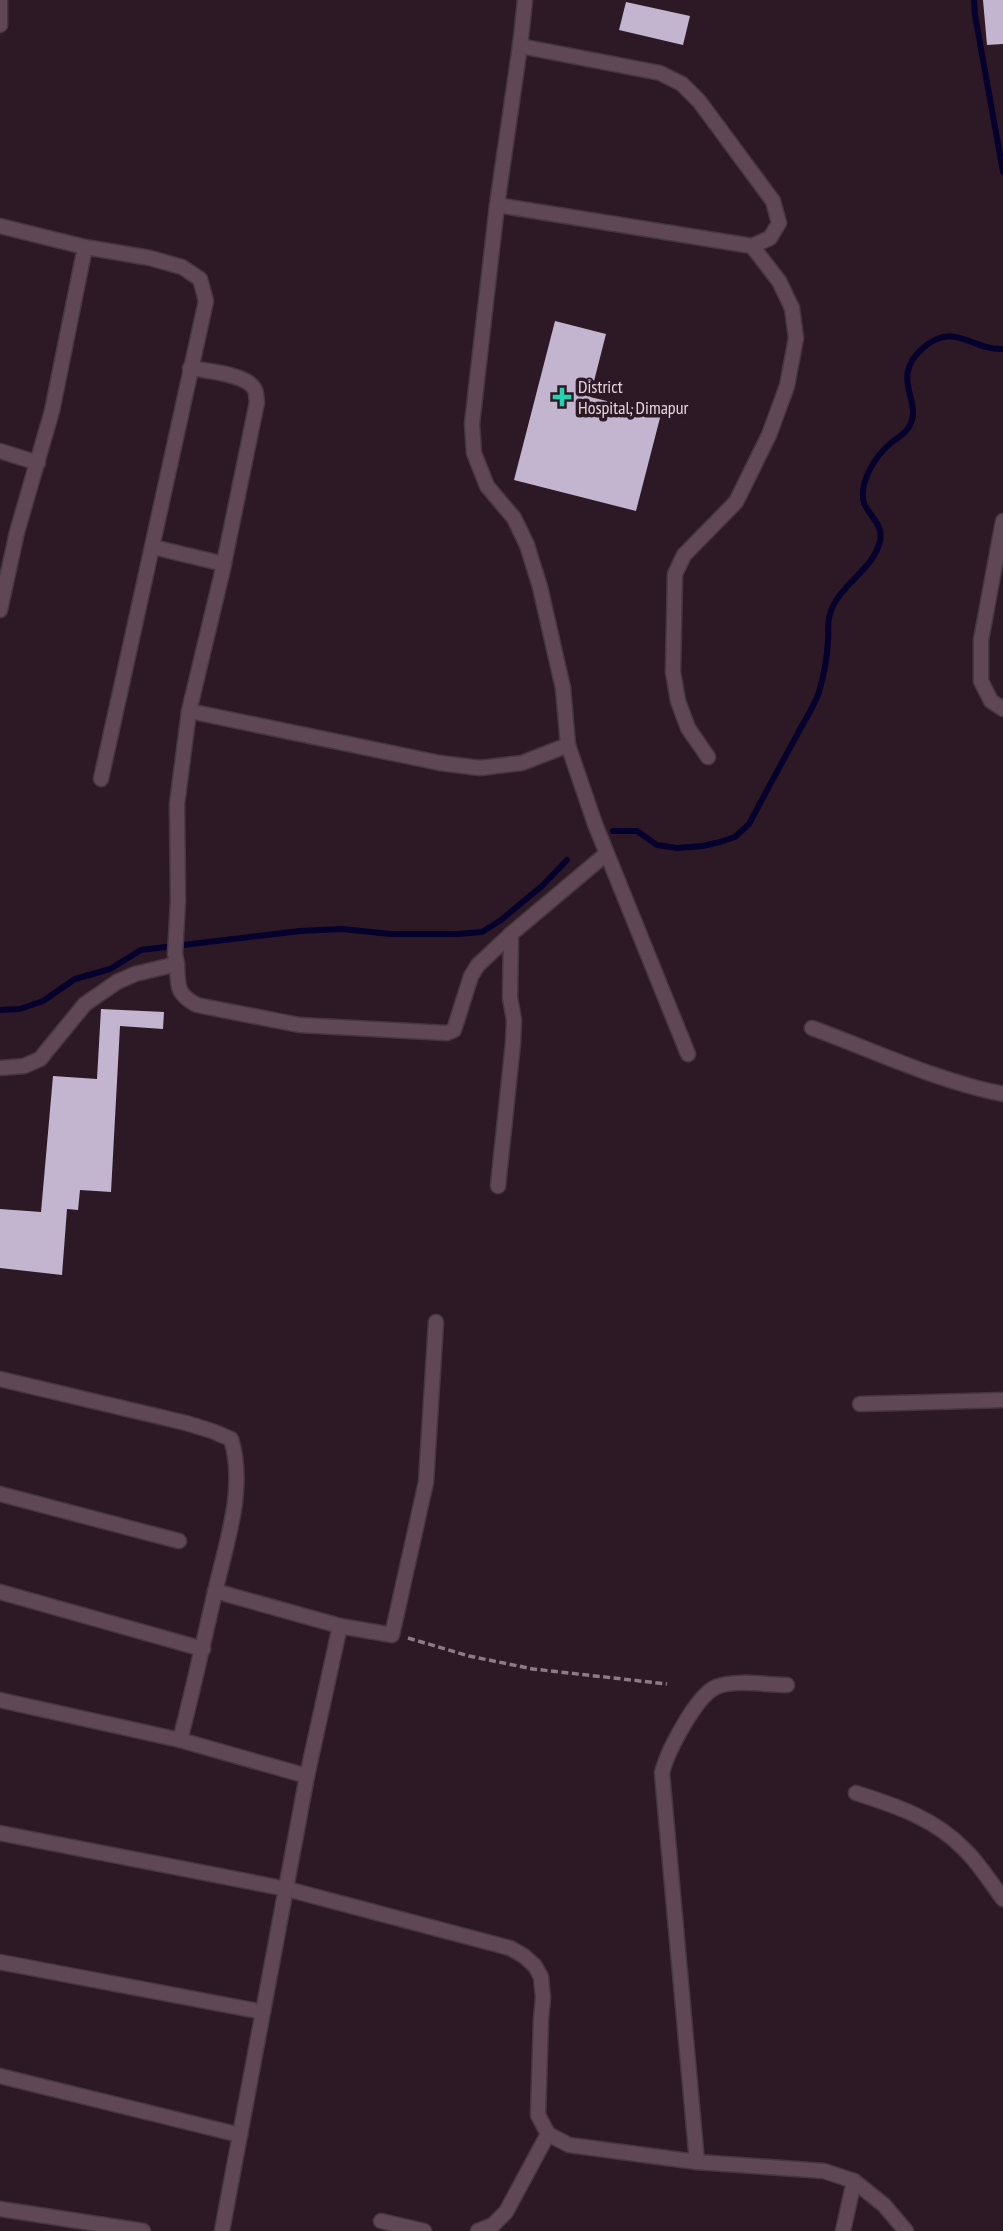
<svg xmlns="http://www.w3.org/2000/svg" width="1003" height="2231" viewBox="0 0 1003 2231" font-family="'PT Sans Narrow',sans-serif">
<style>
.lines{fill:none;stroke-linecap:round;stroke-linejoin:round}
.stream{stroke:#05002c;stroke-width:6}
.building{fill:#c3b5cf}
.street-casing{stroke:#463640;stroke-width:17}
.path{stroke:#8c7b85;stroke-width:3.5;stroke-dasharray:7 3.5;stroke-linecap:butt}
.street{stroke:#5f4755;stroke-width:14}
.poi-dot{fill:#1ed5b1;stroke:#2d1825;stroke-width:2.5}
.labels{text-anchor:middle;stroke-width:7;stroke-linejoin:round;paint-order:stroke}
.poi-label{font-size:18px;fill:#e5d6de;stroke:#2d1825;text-anchor:start}
</style>
<rect width="100%" height="100%" fill="#2d1825"/>
<g class="lines">
<g class="stream">
<path d="M 974,0 L 975,15 L 1003,172"/>
<path d="M 613,831 L 637,831 L 657,845 L 677,848 L 703,846 L 720,842 L 735,837 L 749,824 C 765,794 781,764 797,735 C 804,721 814,707 819,692 C 824,675 827,659 828,641 C 829,632 827,622 830,614 C 838,585 873,571 880,541 C 884,525 869,516 864,503 C 858,483 876,455 891,443 C 898,437 906,434 910,425 C 923,400 888,378 924,347 C 955,321 970,350 1003,349"/>
<path d="M 0,1010 L 20,1009 L 43,1001 L 75,979 L 110,969 L 141,950 L 300,931 L 342,929 L 391,934 L 458,934 L 482,932 L 501,920 L 542,886 L 567,860"/>
</g>
</g>
<g class="building">
<path d="M 983,0 L 1003,0 L 1003,44 L 987,45 Z"/>
<path d="M 626,2 L 690,16 L 683,45 L 619,30 Z"/>
<path d="M 555,321 L 606,334 L 590,397 L 661,414 L 636,511 L 514,480 Z"/>
<path d="M 101,1009 L 164,1012 L 163,1029 L 120,1026 L 111,1192 L 80,1190 L 78,1210 L 67,1209 L 62,1275 L 0,1268 L 0,1209 L 41,1212 L 53,1076 L 97,1079 Z"/>
</g>
<g class="lines">
<g class="street-casing">
<g id="street">
<path d="M 0,0 L 0,25"/>
<path d="M 525,0 L 520,46 L 497,205 L 472,424 L 474,453 L 487,486 L 514,518 L 527,545 L 540,587 L 563,688 L 568,745 L 595,824 L 688,1054"/>
<path d="M 497,205 L 752,246 L 770,238 L 779,223 L 773,201 L 699,101 L 682,84 L 660,73 L 520,46"/>
<path d="M 0,226 L 85,247 L 150,258 L 182,267 L 200,279 L 206,301 L 101,779"/>
<path d="M 0,451 L 38,463"/>
<path d="M 1003,521 L 981,640 L 981,681 L 991,701 L 1003,709"/>
<path d="M 153,547 L 224,564"/>
<path d="M 0,610 L 17,532 L 52,411 L 85,247"/>
<path d="M 189,711 L 440,763 L 480,768 L 522,763 L 568,745"/>
<path d="M 708,757 L 688,728 L 678,701 L 673,672 L 675,574 L 684,555 L 736,502 L 769,435 L 787,386 L 796,338 L 792,308 L 779,281 L 752,246"/>
<path d="M 177,964 C 178,986 176,994 197,1005 L 299,1025 L 447,1033 L 454,1030 L 471,976 L 478,965 L 511,934 L 606,854"/>
<path d="M 812,1028 C 875,1051 937,1081 1003,1094"/>
<path d="M 0,1068 L 24,1066 L 40,1059 L 85,1004 L 117,982 L 135,974 L 177,964 L 175,954 L 178,901 L 177,804 L 189,711 L 222,573 L 257,402 C 256,398 257,394 255,390 C 248,374 207,371 190,368"/>
<path d="M 498,1186 L 513,1043 L 514,1020 L 510,998 L 511,934"/>
<path d="M 0,1379 L 186,1423 L 212,1431 L 231,1439 C 246,1487 227,1540 216,1588 C 204,1639 193,1690 180,1740 L 307,1776"/>
<path d="M 860,1404 L 1003,1400"/>
<path d="M 0,1494 L 179,1541"/>
<path d="M 215,1591 L 340,1626 L 392,1635 L 426,1482 L 436,1322"/>
<path d="M 0,1592 L 203,1649"/>
<path d="M 0,1700 L 180,1740"/>
<path d="M 856,1793 C 897,1806 936,1819 966,1851 C 980,1865 991,1883 1003,1899"/>
<path d="M 0,1833 L 287,1889 L 510,1948 L 524,1956 L 535,1966 L 541,1977 L 543,1998 L 541,2019 L 538,2115 L 548,2134 L 569,2145 L 697,2162 L 824,2171 L 854,2181 L 884,2205 L 906,2231"/>
<path d="M 0,1962 L 263,2012"/>
<path d="M 0,2076 L 240,2135"/>
<path d="M 697,2162 L 662,1773 C 667,1752 696,1696 716,1687 C 737,1679 766,1685 787,1685"/>
<path d="M 0,2209 L 143,2231"/>
<path d="M 381,2221 L 424,2231"/>
<path d="M 222,2231 L 307,1776 L 340,1626"/>
<path d="M 478,2231 L 493,2225 L 506,2212 L 548,2134"/>
<path d="M 843,2231 L 854,2181"/>
</g>
</g>
<path class="path" d="M 408,1638 L 469,1656 L 533,1669 L 667,1684"/>
<use href="#street" class="street"/>
</g>
<path class="poi-dot" d="M558.5 386.5h7v7h7v7h-7v7h-7v-7h-7v-7h7z"/>
<g class="labels">
<g class="poi-label">
<text x="578" y="393">District<tspan x="578" dy="21">Hospital, Dimapur</tspan></text>
</g>
</g>
</svg>
